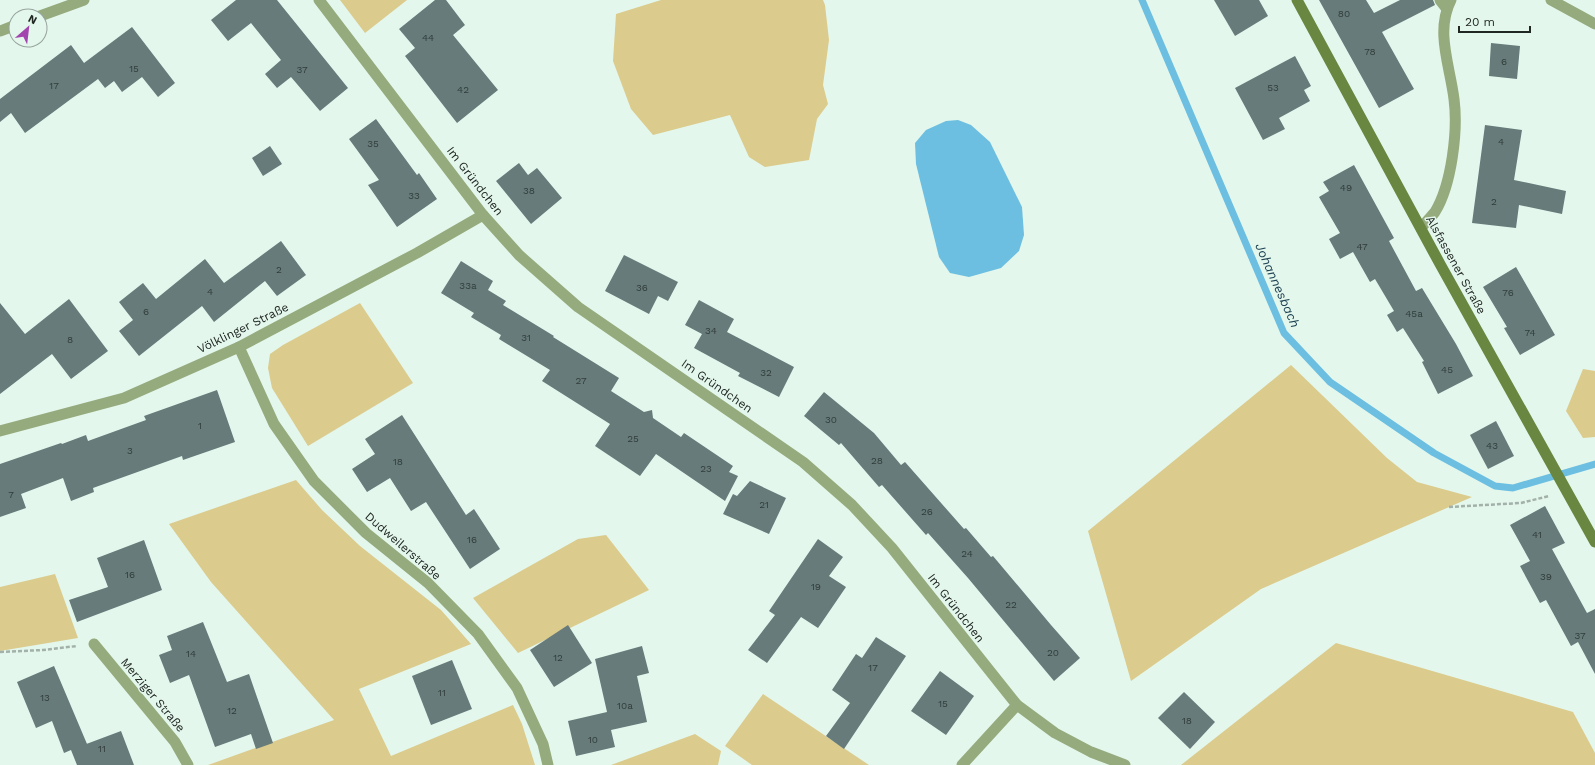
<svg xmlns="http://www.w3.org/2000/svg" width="1595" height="765" viewBox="0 0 1595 765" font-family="'Work Sans',sans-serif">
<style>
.green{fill:#dbcb8c}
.water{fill:#6cbfe0}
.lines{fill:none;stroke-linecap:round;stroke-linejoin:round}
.stream{stroke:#6cbfe0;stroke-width:7}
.building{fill:#667b7a}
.path{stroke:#a2b1a9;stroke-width:2.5;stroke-dasharray:4 2;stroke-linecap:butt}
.service{stroke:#95ab7d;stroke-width:11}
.minor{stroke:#95ab7d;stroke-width:11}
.secondary{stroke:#698741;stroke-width:11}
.labels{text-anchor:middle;stroke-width:3;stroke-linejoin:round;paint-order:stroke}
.number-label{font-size:10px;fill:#323d3a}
.street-label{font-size:12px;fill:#212824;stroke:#e4f7ed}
.water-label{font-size:13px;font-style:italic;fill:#1e4352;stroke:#e4f7ed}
</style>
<rect width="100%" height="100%" fill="#e4f7ed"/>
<g class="green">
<path d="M 340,0 L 407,0 L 365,33 Z"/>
<path d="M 661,0 L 823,0 L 825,5 L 829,40 L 823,85 L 828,104 L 817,119 L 809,160 L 765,167 L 749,157 L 730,115 L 653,135 L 631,109 L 613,61 L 616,14 Z"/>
<path d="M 360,303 L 413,383 L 308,446 L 272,388 L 268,368 L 270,354 L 283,345 Z"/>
<path d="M 1291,365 L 1387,458 L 1417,482 L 1472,497 L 1261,589 L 1131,681 L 1088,531 Z"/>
<path d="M 1583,369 L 1595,371 L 1595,437 L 1583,438 L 1566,411 Z"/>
<path d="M 296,480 L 322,510 L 360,546 L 441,610 L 471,644 L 359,689 L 391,756 L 513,705 L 522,724 L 535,765 L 208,765 L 334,720 L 211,582 L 169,524 Z"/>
<path d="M 606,535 L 649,590 L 518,653 L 473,598 L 578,539 Z"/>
<path d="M 55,574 L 78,638 L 0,651 L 0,587 Z"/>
<path d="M 1336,643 L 1573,712 L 1595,753 L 1595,765 L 1181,765 Z"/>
<path d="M 763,694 L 869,765 L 752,765 L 725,746 Z"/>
<path d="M 695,734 L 721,751 L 718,765 L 611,765 Z"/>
</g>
<path class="water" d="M 958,120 L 971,125 L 990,142 L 1022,207 L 1024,235 L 1019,251 L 1001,268 L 969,277 L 950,273 L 939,257 L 916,164 L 915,143 L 926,130 L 946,121 Z"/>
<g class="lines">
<path class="stream" d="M 1142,0 L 1284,333 L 1330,382 L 1434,453 L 1495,486 L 1513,488 L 1595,464"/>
</g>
<g class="building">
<path d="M 236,0 L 277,0 L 348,88 L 320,111 L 291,77 L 277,88 L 265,74 L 281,60 L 251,23 L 228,41 L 211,20 Z"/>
<path d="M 435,0 L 446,0 L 465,25 L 453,35 L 498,90 L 457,123 L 405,56 L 415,48 L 399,29 Z"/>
<path d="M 1214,0 L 1259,0 L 1268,16 L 1235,36 Z"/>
<path d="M 1319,0 L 1366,0 L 1374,13 L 1400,0 L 1433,0 L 1435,5 L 1382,32 L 1414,89 L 1379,108 Z"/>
<path d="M 132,27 L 175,83 L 158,97 L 142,77 L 122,92 L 114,81 L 105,88 L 98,79 L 25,133 L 11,113 L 0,122 L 0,99 L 71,45 L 84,63 Z"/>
<path d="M 1491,43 L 1520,46 L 1517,79 L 1489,76 Z"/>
<path d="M 1295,56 L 1311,86 L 1304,90 L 1310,101 L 1279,118 L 1285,129 L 1263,140 L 1235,88 Z"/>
<path d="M 376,119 L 417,175 L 419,173 L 437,199 L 397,227 L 368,185 L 379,180 L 349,139 Z"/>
<path d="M 1485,125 L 1522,130 L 1514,180 L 1566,191 L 1562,214 L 1519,205 L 1516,228 L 1472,223 Z"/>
<path d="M 270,146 L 282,164 L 263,176 L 252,158 Z"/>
<path d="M 519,163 L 528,175 L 537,168 L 562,198 L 531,224 L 496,181 Z"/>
<path d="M 1354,165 L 1394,238 L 1389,241 L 1416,291 L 1422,288 L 1456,344 L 1473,376 L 1438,394 L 1422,362 L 1424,361 L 1403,328 L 1397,332 L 1387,315 L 1394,311 L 1375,279 L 1370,282 L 1353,252 L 1340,259 L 1329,239 L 1340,233 L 1319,197 L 1329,191 L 1323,182 Z"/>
<path d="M 281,241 L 306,275 L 277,296 L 265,281 L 214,322 L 202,306 L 139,356 L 119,331 L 133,320 L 119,302 L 143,283 L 156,299 L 205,259 L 224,283 Z"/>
<path d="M 624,255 L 678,282 L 668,301 L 658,296 L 649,314 L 605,291 Z"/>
<path d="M 461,261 L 493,281 L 488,290 L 506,301 L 503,305 L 554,336 L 553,337 L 619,378 L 611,391 L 644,412 L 652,410 L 653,418 L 681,437 L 684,433 L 733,466 L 729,472 L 738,476 L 725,501 L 656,454 L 640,476 L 595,446 L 610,424 L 542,381 L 550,370 L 499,339 L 501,335 L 471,317 L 474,313 L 441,293 Z"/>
<path d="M 1516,267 L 1555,335 L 1520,355 L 1504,328 L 1507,327 L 1483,287 Z"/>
<path d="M 69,299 L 108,351 L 71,379 L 52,354 L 0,394 L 0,303 L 25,334 Z"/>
<path d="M 699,300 L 734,319 L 727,332 L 794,367 L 779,397 L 738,376 L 740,373 L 694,348 L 702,334 L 685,325 Z"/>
<path d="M 217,390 L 235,442 L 183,460 L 182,456 L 93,488 L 94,492 L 71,501 L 63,478 L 21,494 L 26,508 L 0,517 L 0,464 L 61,443 L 62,444 L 86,435 L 88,441 L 146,420 L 144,416 Z"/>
<path d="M 824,392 L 874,433 L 901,465 L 905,462 L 964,529 L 966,528 L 991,557 L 993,556 L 1051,625 L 1080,658 L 1054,681 L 968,578 L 928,533 L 926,535 L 882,485 L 879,487 L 841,443 L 839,445 L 804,416 Z"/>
<path d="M 402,415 L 466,515 L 474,509 L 500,549 L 470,569 L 426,502 L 411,511 L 390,478 L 367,492 L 352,469 L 375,454 L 365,439 Z"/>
<path d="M 1496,421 L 1514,456 L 1488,469 L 1470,435 Z"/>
<path d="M 750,481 L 786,498 L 769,534 L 723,514 L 733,494 L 737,496 Z"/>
<path d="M 1545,506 L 1565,543 L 1552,549 L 1587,613 L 1595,609 L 1595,674 L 1578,642 L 1571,646 L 1546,600 L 1540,603 L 1520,566 L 1530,561 L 1510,525 Z"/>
<path d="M 818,539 L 843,557 L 829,576 L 846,587 L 818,628 L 801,617 L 767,663 L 748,650 L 775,615 L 769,611 Z"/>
<path d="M 144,540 L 162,590 L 77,622 L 69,600 L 108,587 L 97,558 Z"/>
<path d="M 203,622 L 227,682 L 249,674 L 273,743 L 256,749 L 251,734 L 215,747 L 189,675 L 170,683 L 159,655 L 172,650 L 167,636 Z"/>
<path d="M 568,625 L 592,663 L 554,687 L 530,650 Z"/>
<path d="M 876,637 L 906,656 L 844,749 L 826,736 L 850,703 L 832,690 L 856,654 L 862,658 Z"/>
<path d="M 642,646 L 649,673 L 637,676 L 647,722 L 611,730 L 615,747 L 576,756 L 568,721 L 607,712 L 595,659 Z"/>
<path d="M 452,660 L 472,709 L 431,725 L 412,676 Z"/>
<path d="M 54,666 L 87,744 L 73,749 L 121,731 L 134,765 L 77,765 L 71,750 L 64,753 L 52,721 L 36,728 L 17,682 Z"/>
<path d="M 940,671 L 974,696 L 946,735 L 911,711 Z"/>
<path d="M 1184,692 L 1215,722 L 1190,749 L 1158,718 Z"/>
</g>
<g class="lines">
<g class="path">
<path d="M 1449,507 L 1521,503 L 1549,496"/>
<path d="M 0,652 L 43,650 L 77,646"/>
</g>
<path class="service" d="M 1440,0 L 1447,9"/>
<g class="minor">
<path d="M 319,0 L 483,215 L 519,255 L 578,307 L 803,462 L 852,505 L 892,548 L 1017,705 L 1055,733 L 1091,752 L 1125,765"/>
<path d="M 1551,0 L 1595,24"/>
<path d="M 40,16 L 84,0"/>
<path d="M 0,31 L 16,25"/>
<path d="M 1421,228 C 1425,223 1431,217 1435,212 C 1452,184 1458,130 1454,99 C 1450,66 1435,31 1451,0"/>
<path d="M 239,347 L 274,424 L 314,481 L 366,533 L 428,583 L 478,634 L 517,688 L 543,744 L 548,765"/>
<path d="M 0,431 L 124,398 L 239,347 L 417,253 L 483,215"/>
<path d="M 94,644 L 175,742 L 188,765"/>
<path d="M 962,765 L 1017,705"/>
</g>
<path class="secondary" d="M 1297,0 L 1440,264 L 1595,542"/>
</g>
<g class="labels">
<g class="number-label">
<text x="1344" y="17">80</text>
<text x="428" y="41">44</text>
<text x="1370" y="55">78</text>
<text x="1504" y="65">6</text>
<text x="134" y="72">15</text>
<text x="302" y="73">37</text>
<text x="54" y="89">17</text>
<text x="1273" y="91">53</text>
<text x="463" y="93">42</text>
<text x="1501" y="145">4</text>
<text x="373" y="147">35</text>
<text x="1346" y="191">49</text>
<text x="529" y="194">38</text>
<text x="414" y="199">33</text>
<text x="1494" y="205">2</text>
<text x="1362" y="250">47</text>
<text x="279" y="273">2</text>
<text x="468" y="289">33a</text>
<text x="642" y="291">36</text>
<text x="210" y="295">4</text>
<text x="1508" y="296">76</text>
<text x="146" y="315">6</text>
<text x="1414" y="317">45a</text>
<text x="711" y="334">34</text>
<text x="1530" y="336">74</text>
<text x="526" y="341">31</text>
<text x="70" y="343">8</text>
<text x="1447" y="373">45</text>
<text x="766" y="376">32</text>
<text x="581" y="384">27</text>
<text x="831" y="423">30</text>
<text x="200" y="429">1</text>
<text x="633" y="442">25</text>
<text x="1492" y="449">43</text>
<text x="130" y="454">3</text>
<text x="877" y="464">28</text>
<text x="398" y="465">18</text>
<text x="706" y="472">23</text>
<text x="11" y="498">7</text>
<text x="764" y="508">21</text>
<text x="927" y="515">26</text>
<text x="1537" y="538">41</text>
<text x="472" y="543">16</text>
<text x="967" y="557">24</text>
<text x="130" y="578">16</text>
<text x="1546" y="580">39</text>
<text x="816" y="590">19</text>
<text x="1011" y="608">22</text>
<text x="1580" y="639">37</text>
<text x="1053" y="656">20</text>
<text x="191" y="657">14</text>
<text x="558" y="661">12</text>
<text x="873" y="671">17</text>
<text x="442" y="696">11</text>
<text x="45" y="701">13</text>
<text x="943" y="707">15</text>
<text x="625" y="709">10a</text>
<text x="232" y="714">12</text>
<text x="1187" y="724">18</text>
<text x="593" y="743">10</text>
<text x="102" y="752">11</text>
</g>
<g class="street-label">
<text transform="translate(475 181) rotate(52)" y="4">Im Gründchen</text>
<text transform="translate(1456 265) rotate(61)" y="4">Alsfassener Straße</text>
<text transform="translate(243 328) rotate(-26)" y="4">Völklinger Straße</text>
<text transform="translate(717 386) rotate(35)" y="4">Im Gründchen</text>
<text transform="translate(403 546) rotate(41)" y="4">Dudweilerstraße</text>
<text transform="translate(956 608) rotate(52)" y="4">Im Gründchen</text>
<text transform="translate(153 695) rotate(50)" y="4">Merziger Straße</text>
</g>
<g class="water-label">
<text transform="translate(1278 285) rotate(66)" y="5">Johannesbach</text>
</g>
</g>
<g transform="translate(28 28) rotate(28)"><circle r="19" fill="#e4f7ed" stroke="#96a49d"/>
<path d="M0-3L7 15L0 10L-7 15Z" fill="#a345ae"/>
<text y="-6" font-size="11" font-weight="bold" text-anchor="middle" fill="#212824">N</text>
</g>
<path d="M1459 26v6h71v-6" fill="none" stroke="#212824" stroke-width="2"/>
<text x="1465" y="26" font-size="12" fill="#212824" stroke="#e4f7ed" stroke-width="3" paint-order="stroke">20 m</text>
</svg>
